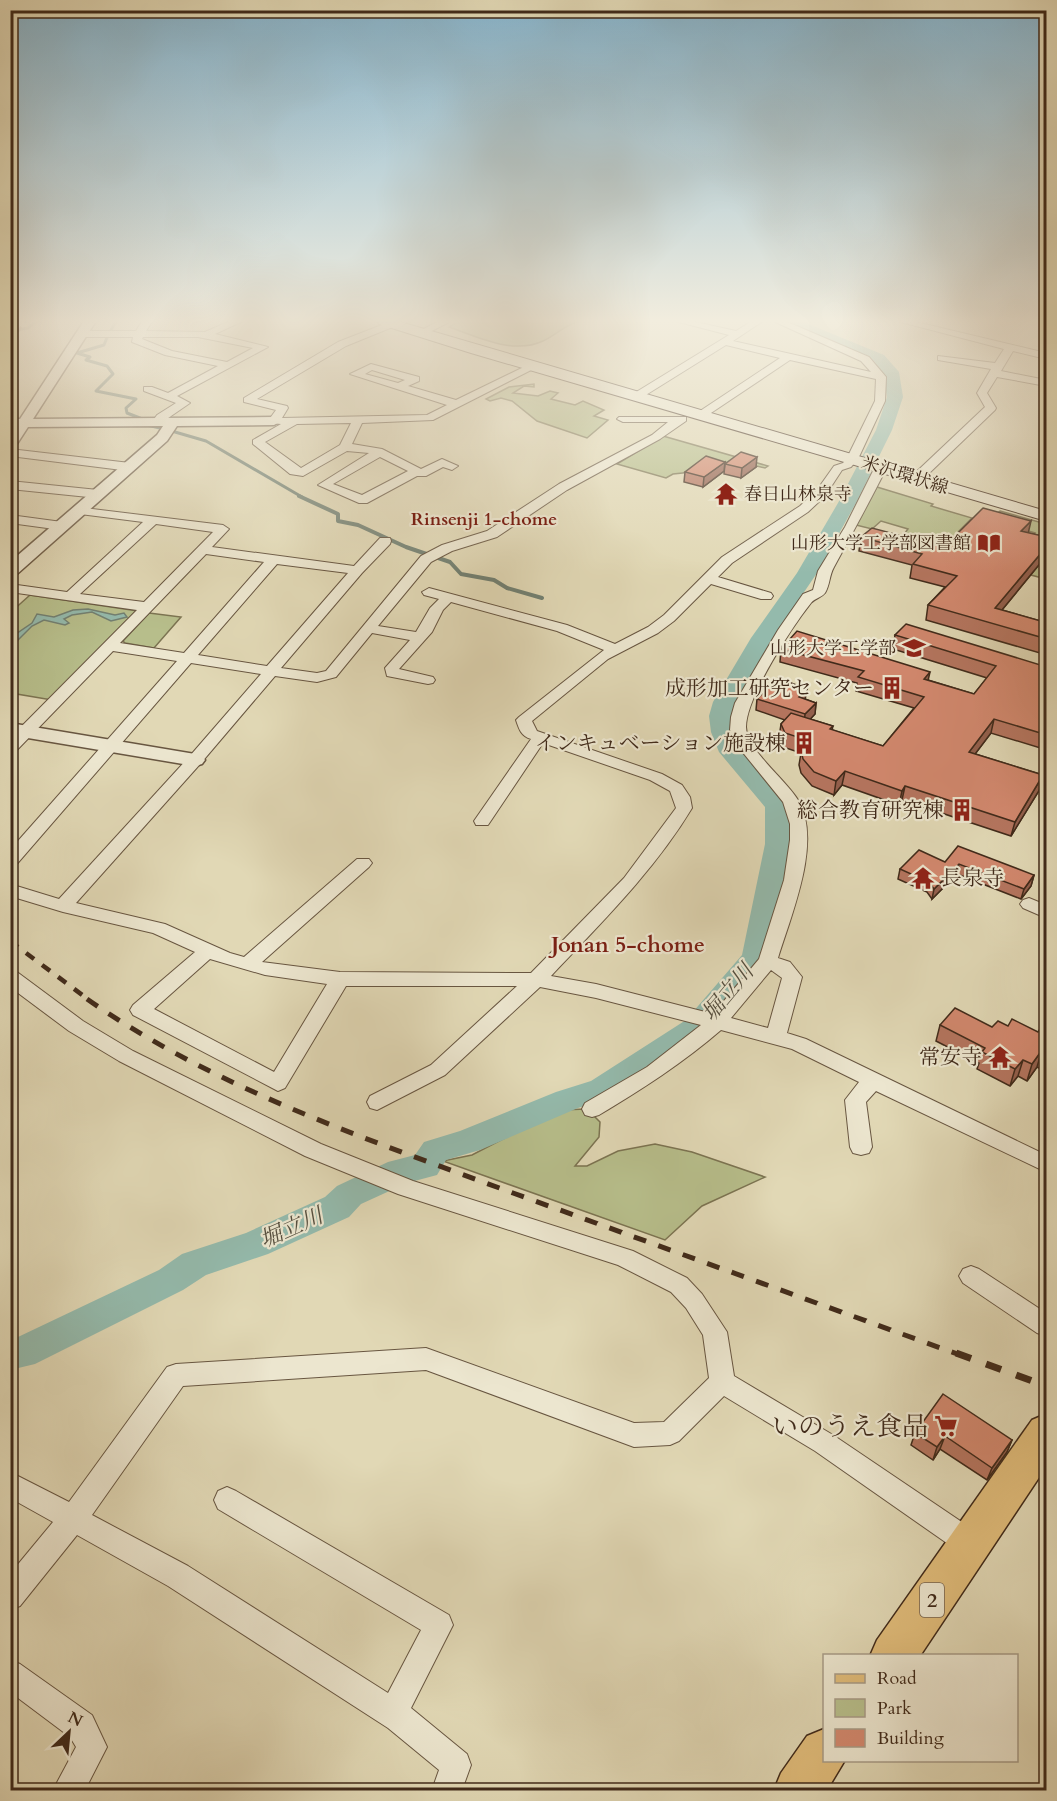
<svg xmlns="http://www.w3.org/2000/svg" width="1057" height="1801" viewBox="0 0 1057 1801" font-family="Cardo,'Noto Serif JP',serif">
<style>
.green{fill:#b7be8b;stroke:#7c7452;stroke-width:1.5}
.water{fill:#94baac;stroke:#728072;stroke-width:1.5}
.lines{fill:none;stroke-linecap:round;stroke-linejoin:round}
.stream-far1{stroke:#728072;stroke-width:3}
.stream{stroke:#728072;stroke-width:4}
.river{fill:#94baac;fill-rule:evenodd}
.minor-casing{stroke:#685641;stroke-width:2}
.tertiary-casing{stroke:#685641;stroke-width:3}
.secondary-casing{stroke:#402a1a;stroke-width:2}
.primary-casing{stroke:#402a1a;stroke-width:3}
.minor{fill:#ece6cf;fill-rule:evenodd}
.tertiary{fill:#ece6cf;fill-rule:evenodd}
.secondary{fill:#ece6cf;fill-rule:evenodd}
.primary{fill:#e0bc7a;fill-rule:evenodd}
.rail-far3{stroke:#402a1a;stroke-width:3;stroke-dasharray:6 6;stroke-linecap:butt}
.rail-far2{stroke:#402a1a;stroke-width:4.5;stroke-dasharray:10 10;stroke-linecap:butt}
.rail-far1{stroke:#402a1a;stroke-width:5;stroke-dasharray:13 13;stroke-linecap:butt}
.rail{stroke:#402a1a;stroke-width:7;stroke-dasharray:16 16;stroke-linecap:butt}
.wall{fill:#b5755f;stroke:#402a1a;stroke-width:1.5}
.shaded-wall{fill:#935f4d;stroke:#402a1a;stroke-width:1.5}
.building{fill:#d2886e;stroke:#402a1a;stroke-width:1.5}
.labels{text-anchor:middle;stroke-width:4.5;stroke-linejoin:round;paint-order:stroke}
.far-street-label{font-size:18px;fill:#402a1a;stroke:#ece6cf}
.far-poi-label{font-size:18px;fill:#402a1a;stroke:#ece6cf;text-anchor:end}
.far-neighbourhood-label{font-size:18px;font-weight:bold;fill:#7a1f14;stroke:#ece6cf}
.shield{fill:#ece6cf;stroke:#746250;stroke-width:1.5}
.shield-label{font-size:20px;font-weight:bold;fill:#402a1a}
.poi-label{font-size:21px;fill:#402a1a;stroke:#ece6cf;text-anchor:end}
.neighbourhood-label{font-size:22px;font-weight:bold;fill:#7a1f14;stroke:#ece6cf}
.water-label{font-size:22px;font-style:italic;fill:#554e3e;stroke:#ece6cf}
.near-poi-label{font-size:26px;fill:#402a1a;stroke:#ece6cf;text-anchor:end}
</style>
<rect width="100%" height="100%" fill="#e1d8b5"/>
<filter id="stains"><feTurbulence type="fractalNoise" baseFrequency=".00333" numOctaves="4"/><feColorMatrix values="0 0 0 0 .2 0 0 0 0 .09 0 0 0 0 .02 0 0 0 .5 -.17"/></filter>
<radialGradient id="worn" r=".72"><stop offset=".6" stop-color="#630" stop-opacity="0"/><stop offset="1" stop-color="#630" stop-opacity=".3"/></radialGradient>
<g class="green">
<path d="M 459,321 L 580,321 C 566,324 556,335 543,341 C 513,355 478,337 449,327 Z"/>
<path d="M 534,384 L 534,387 L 524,386 L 513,393 L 538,396 L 550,391 L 558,393 L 551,399 L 575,405 L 583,401 L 604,410 L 594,416 L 608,420 L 587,438 L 537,421 L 512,401 L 501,398 L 490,401 L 486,399 L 509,387 Z"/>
<path d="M 663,436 L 768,466 L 765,468 L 740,462 L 731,468 L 673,474 L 666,478 L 617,464 Z"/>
<path d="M 877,487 L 933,504 L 931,506 L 972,518 L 944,546 L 904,534 L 908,529 L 881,521 L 872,529 L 856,525 Z"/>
<path d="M 1000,511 L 1046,524 L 1046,579 L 1004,568 L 1035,533 L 1000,523 L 994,516 Z"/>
<path d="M 30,595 L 138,611 L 52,700 L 11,693 L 11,612 Z"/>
<path d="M 149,613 L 181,617 L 154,648 L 125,643 L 123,641 Z"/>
<path d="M 587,1109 L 600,1122 L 599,1137 L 575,1166 L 587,1166 L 618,1151 L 655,1144 L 692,1152 L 765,1177 L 702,1206 L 665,1240 L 443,1161 L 472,1155 L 559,1110 Z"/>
</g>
<path class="water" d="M 88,609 L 115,615 L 124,613 L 127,617 L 111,621 L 92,612 L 72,615 L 64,619 L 69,623 L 65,625 L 44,620 L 32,626 L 11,647 L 13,636 L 32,623 L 37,614 L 54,617 L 73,610 Z"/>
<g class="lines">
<g class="stream-far1">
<path d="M 111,330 L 116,321"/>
<path d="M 10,331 L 28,328 L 36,321"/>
<path d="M 108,335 L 104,345 L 77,353 L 90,357 L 86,360 L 107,366 L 113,374 L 96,391 L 136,399 L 126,408 L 127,413 L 145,420"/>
<path d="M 147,425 L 164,429"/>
<path d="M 175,432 L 206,441 L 302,497"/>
</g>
<path class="stream" d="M 299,496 L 338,514 L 338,521 L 358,525 L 406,547 L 450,562 L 461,574 L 494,580 L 507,588 L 542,598"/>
<path class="river" d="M 782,321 L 801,321 L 884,355 L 899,372 L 903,397 L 892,430 L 856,503 L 817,573 L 773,638 L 735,702 L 733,716 L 735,732 L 742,750 L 786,801 C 802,824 776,927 770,958 L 766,965 L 708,1034 L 613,1097 L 578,1108 L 480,1150 L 446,1160 L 437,1175 L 407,1183 L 361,1204 L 349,1217 L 268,1254 L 206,1275 L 183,1290 L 35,1364 L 10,1370 L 10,1338 L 18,1337 L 159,1270 L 182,1254 L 246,1233 L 325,1197 L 337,1186 L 388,1162 L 415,1155 L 424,1142 L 460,1131 L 556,1092 L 591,1081 L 686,1020 L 742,955 L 765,844 L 765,807 L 719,752 L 711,732 L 709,716 L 713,702 L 751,638 L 797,573 L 838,503 L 876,430 L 887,397 L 883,373 L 874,361 L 784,324 Z"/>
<g class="minor-casing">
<g id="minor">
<path d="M 142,321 L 152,321 L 146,331 L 205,332 L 230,321 L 243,321 L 215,334 L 268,347 L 177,396 L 190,403 L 158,425 L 152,422 L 157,415 L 176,403 L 144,391 L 144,387 L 152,387 L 168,393 L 218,366 L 165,355 L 132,342 L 133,337 L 82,337 L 77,334 L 82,331 L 136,331 ZM 143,337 L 198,337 L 253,348 L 227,362 L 172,351 L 142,339 Z"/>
<path d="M 392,321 L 395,322 L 395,326 L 346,346 L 257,399 L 287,406 L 288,408 L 282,418 L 427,415 L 447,405 L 350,374 L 371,364 L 419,377 L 419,381 L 408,386 L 456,400 L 530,364 L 539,366 L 433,420 L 362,423 L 352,444 L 382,449 L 421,469 L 442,459 L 458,466 L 452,470 L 443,467 L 426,476 L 417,476 L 367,503 L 359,503 L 318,485 L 369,453 L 347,451 L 303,476 L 290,474 L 253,444 L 253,440 L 281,424 L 270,423 L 268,421 L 276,410 L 244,402 L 244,398 L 338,342 ZM 372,370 L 405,380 L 398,383 L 365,374 ZM 351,423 L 340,445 L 301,468 L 265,442 L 297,424 ZM 380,457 L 408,471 L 362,495 L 333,484 Z"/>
<path d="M 439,321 L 451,321 L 424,335 L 416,333 Z"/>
<path d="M 675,321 L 691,321 L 736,331 L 752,321 L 763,321 L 733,341 L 871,372 L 861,361 L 773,321 L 785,321 L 869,357 L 886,377 L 885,401 L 858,459 L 851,467 L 842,470 L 825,496 L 808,512 L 732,563 L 718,577 L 771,593 L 773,596 L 771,599 L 761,599 L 711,584 L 674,621 L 658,633 L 608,659 L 532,721 L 537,731 L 662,774 L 682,785 L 690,797 L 692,808 C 654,871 601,923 551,976 L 596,984 L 713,1014 L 759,959 L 784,880 L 790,840 L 790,824 L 783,802 L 736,744 L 730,730 L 731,717 L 735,703 L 778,630 L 803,594 L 813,590 L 818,571 L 845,527 L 875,467 L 881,463 L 885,465 L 887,467 C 870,501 852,534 834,567 C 829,576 830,585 825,593 C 821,598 815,598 811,603 C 792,627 746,697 746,727 C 746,749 786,780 798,800 C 823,841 791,915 778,958 L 790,962 L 802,977 L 787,1033 L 806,1039 L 1046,1155 L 1046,1172 L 876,1091 L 866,1102 L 872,1147 L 869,1153 L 861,1155 L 853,1153 L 850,1147 L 845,1100 L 859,1082 L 792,1049 L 721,1030 C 683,1063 642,1089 599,1115 L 592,1117 L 585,1115 L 582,1109 L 585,1103 L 647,1067 L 701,1025 L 596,998 L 540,987 L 445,1075 L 377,1110 L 370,1108 L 367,1102 L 370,1096 L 431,1065 L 517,986 L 346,986 L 285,1088 L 278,1091 L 133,1015 L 130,1010 L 133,1005 L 195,952 L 153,933 L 63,912 L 10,896 L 10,884 L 59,899 L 189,757 L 261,674 L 191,663 L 16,865 L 10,866 L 10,850 L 177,661 L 113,651 L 16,751 L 10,753 L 10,738 L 137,610 L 10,592 L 10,584 L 67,592 L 143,522 L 80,514 L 76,513 L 74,510 L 76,507 L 223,525 L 229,529 L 212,547 L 354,566 L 380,538 L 390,538 L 391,541 L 390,544 L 362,573 L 281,668 L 317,673 L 326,671 L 421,556 L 442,545 L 487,531 L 559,484 L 652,435 L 668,422 L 623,422 L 617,419 L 619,417 L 686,417 L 686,421 L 660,439 L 567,490 L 497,537 L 452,551 L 431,562 L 378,626 L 416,632 L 430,608 L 439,599 L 424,595 L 422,592 L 429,588 L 567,625 L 615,644 L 648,627 L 664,615 L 722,557 L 800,506 L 817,490 L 834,466 L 843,463 L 847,458 L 875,401 L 876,379 L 790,360 L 705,417 L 697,417 L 697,413 L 780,358 L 726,345 L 641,398 L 633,398 L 633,394 L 729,335 ZM 156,524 L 213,532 L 144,602 L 80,594 ZM 206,554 L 264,562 L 184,653 L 120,643 ZM 277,564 L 348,573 L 267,666 L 198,655 ZM 451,602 L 557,631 L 604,650 L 519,717 L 516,720 C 519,729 521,736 531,739 L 474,821 L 476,825 L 488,825 L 543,743 L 650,780 L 670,791 L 676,808 L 624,878 L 531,973 L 340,972 L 262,962 L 369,867 L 372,863 L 369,859 L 357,859 L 244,957 L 230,953 L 165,924 L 76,903 L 201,763 L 275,676 L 317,682 L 336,677 L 372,633 L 410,640 L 385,668 L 387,676 L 428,684 L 433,683 L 435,680 L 433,677 L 399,669 L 432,632 L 443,610 ZM 210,959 L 265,975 L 327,984 L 274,1072 L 154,1009 ZM 771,970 L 782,978 L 768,1028 L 731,1018 Z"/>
<path d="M 897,321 L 912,321 L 1046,353 L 1046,359 L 1013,351 L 1001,371 L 1046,380 L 1046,386 L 997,377 L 987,393 L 996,408 L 995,410 L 921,481 L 913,481 L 913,475 L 985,407 L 977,393 L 991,369 L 938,360 L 938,356 L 995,363 L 1004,349 Z"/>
<path d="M 10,449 L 130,463 L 136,467 L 130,471 L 10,456 Z"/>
<path d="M 10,481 L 98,490 L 104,494 L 98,498 L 10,489 Z"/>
<path d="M 10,515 L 62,522 L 68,526 L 62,530 L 10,523 Z"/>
<path d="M 1029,898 L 1046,905 L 1046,918 L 1023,908 L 1020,904 L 1023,900 Z"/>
<path d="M 10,971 L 17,972 L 83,1021 L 133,1051 L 321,1144 L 413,1181 L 633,1251 L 687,1278 L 702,1294 L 727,1332 L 734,1376 L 833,1435 L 981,1535 L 985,1544 L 981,1553 L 971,1557 L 961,1553 L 815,1451 L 724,1396 L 679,1441 L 670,1445 L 634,1447 L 426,1370 L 183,1386 L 92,1515 L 188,1566 L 388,1693 L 421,1630 L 218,1509 L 214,1500 L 218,1491 L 227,1487 L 236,1491 L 449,1615 L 453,1625 L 411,1708 L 467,1754 L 471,1765 L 462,1790 L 432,1790 L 439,1770 L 388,1728 L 168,1586 L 77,1535 L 20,1606 L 10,1610 L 10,1574 L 53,1522 L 10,1498 L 10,1472 L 69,1502 L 167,1367 L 176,1364 L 426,1348 L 634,1423 L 664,1422 L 709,1378 L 703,1335 L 686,1308 L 671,1292 L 618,1265 L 398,1194 L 305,1156 L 119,1061 L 69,1031 L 10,987 Z"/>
<path d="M 971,1266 L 979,1269 L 1046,1313 L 1046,1336 L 1037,1333 L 963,1283 L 959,1276 L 963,1269 Z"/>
<path d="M 10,1660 L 20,1664 L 92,1715 L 107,1747 L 85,1790 L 53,1790 L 76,1747 L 70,1737 L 10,1692 Z"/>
</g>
</g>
<g class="tertiary-casing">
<g id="tertiary">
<path d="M 84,321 L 96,321 L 33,419 L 274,417 L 281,421 L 274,425 L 177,426 L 167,441 L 16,575 L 10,576 L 10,562 L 157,435 L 163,426 L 28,427 L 15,447 L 10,448 L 10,432 L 14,427 L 10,427 L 10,419 L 20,419 Z"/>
<path d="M 10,723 L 195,754 L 202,756 L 205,760 L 202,764 L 195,766 L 10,735 Z"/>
</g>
</g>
<g class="secondary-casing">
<path id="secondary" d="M 377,321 L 397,321 L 1046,511 L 1046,521 L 471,353 L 379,324 Z"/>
</g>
<g class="primary-casing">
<g id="primary">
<path d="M 1046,1414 L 1046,1467 L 920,1656 L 870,1656 L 877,1640 L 1032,1420 Z"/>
<path d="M 824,1729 L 824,1760 L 845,1760 L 827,1790 L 774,1790 L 781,1773 L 807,1736 Z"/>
</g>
</g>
<use href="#minor" class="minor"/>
<use href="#tertiary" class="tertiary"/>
<use href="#secondary" class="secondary"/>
<use href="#primary" class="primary"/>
<path class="rail-far3" d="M 10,341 L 26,321"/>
<path class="rail-far2" d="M 10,941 L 89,1000"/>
<path class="rail-far1" d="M 87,999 C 216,1089 367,1139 513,1193 C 662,1247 811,1301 960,1355"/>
<path class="rail" d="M 956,1353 L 1046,1386"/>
</g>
<g class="wall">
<path d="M 725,462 L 724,471 L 703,487 L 684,482 L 685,472 Z"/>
<path d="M 725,464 L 756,467 L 741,478 L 724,474 Z"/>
<path d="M 1028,533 L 1047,537 L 1047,555 L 1002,610 L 1044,622 L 1047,619 L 1047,655 L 926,620 L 928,605 L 945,587 L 910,578 L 912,565 L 859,551 L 861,537 L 944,547 Z"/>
<path d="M 895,635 L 1047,667 L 1047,750 L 991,733 L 975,754 L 1043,775 L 1040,789 L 1011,836 L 902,800 L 899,805 L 842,785 L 834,795 L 812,786 L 801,773 L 799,765 L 801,753 L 783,747 L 779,738 L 781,724 L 785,720 L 756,710 L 757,699 L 807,689 L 805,699 L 816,703 L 815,714 L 810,719 L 833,726 L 832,730 L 883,746 L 914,708 L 856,691 L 857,683 L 780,662 L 781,649 L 928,680 L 974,694 L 987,678 L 893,649 Z"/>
<path d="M 1047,836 L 1047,855 L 1041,853 L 1045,839 Z"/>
<path d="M 945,862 L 1034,875 L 1031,886 L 1021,899 L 957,874 L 932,899 L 927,892 L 898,879 L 900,869 Z"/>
<path d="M 940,1025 L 992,1027 L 1008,1026 L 1038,1032 L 1047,1032 L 1047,1072 L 1037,1067 L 1027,1081 L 1018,1076 L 1010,1086 L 977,1069 L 979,1063 L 936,1041 Z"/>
<path d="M 915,1433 L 1012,1440 L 1007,1452 L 987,1480 L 940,1449 L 933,1460 L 911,1445 Z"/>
</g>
<g class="shaded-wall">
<path d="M 757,457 L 756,467 L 741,478 L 742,468 Z"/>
<path d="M 725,462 L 724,471 L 703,487 L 704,477 Z"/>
<path d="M 1031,521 L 1028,534 L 1021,531 Z"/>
<path d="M 1047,546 L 1047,555 L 992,622 L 995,608 Z"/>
<path d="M 930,672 L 927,685 L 924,679 Z"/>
<path d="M 807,689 L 805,700 L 799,697 Z"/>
<path d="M 816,703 L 815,714 L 804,726 L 805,714 Z"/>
<path d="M 994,719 L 991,733 L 966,766 L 969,752 Z"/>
<path d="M 845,771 L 842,785 L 834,795 L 836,781 Z"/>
<path d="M 1043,775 L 1040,789 L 1011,836 L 1015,822 Z"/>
<path d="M 905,786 L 902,800 L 899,805 L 902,791 Z"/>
<path d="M 959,864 L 957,874 L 932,899 L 934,889 Z"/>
<path d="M 1034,875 L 1031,886 L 1021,899 L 1024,889 Z"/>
<path d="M 1042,1050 L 1037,1067 L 1027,1081 L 1032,1064 Z"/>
<path d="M 1023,1060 L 1018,1076 L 1010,1086 L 1015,1069 Z"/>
<path d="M 945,1436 L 940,1449 L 933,1460 L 937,1447 Z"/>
<path d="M 1012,1440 L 1007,1452 L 987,1480 L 992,1468 Z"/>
</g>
<g class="building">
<path d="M 741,452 L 757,457 L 742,468 L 725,464 Z"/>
<path d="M 706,456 L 725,462 L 704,477 L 685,472 Z"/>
<path d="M 983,508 L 1031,521 L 1021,531 L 1047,537 L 1047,546 L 995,608 L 1044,622 L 1047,619 L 1047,639 L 928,605 L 957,576 L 913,564 L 922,554 L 861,537 L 872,528 L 944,547 Z"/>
<path d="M 906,624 L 1047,667 L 1047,735 L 994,719 L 969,752 L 1043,775 L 1015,822 L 905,786 L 902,791 L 845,771 L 836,781 L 814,772 L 803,759 L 801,751 L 810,741 L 785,733 L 781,724 L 791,713 L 833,726 L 830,729 L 883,746 L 924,697 L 858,677 L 864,671 L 781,649 L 797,631 L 930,672 L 924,679 L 974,694 L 996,666 L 895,635 Z"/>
<path d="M 778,678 L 807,689 L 799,697 L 816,703 L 805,714 L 757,699 Z"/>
<path d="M 958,846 L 1034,875 L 1024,889 L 959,864 L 934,889 L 929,882 L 900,869 L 919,850 L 945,862 Z"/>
<path d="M 955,1008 L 992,1027 L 998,1021 L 1008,1026 L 1012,1019 L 1038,1032 L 1040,1029 L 1047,1032 L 1047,1053 L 1042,1050 L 1032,1064 L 1023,1060 L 1015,1069 L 982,1052 L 985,1048 L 940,1025 Z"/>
<path d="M 943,1394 L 1012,1440 L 992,1468 L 945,1436 L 937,1447 L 915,1433 Z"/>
</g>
<linearGradient id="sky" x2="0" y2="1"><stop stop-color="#86b6d0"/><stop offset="0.56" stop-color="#f2edde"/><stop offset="1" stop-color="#f2edde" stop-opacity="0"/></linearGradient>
<rect width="1057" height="573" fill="url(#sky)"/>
<defs>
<g id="temple-bare" transform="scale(1.8)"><path d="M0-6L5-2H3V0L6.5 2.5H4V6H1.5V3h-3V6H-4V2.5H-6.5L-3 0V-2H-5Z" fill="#8f2418" stroke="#ece6cf" stroke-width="2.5" paint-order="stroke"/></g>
<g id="library-bare" transform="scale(1.8)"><path d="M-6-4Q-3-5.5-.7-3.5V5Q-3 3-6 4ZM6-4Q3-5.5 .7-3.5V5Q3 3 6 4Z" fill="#8f2418" stroke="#ece6cf" stroke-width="2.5" paint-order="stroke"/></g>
<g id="university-bare" transform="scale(1.8)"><path d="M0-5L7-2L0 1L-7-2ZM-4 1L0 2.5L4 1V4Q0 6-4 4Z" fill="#8f2418" stroke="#ece6cf" stroke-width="2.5" paint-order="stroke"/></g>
<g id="building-bare" transform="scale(1.8)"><path d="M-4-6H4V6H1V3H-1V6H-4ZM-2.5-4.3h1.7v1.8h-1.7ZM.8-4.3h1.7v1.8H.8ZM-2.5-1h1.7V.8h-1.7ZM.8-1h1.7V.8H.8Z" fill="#8f2418" stroke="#ece6cf" stroke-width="2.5" paint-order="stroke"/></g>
<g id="supermarket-bare" transform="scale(1.8)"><path d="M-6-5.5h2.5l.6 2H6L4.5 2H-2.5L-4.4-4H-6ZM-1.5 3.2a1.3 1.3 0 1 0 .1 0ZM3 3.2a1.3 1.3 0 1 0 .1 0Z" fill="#8f2418" stroke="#ece6cf" stroke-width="2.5" paint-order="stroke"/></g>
</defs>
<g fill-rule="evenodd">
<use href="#temple-bare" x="726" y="494"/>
<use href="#library-bare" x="989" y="543"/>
<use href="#university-bare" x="914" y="648"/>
<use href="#building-bare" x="892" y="688"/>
<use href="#building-bare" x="804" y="743"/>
<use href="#building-bare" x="962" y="810"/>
<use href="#temple-bare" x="923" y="878"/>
<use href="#temple-bare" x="1000" y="1057"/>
<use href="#supermarket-bare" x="946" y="1426"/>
</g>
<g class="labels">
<g class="far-street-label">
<text transform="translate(905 475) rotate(17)" y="6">米沢環状線</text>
</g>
<g class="far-poi-label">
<text x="744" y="500" text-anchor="start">春日山林泉寺</text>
<text x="971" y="549">山形大学工学部図書館</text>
<text x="896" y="654">山形大学工学部</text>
</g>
<g class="far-neighbourhood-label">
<text x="484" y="525">Rinsenji 1-chome</text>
</g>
<rect class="shield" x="920" y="1583" width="24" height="34" rx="4.5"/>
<g class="shield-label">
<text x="932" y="1607">2</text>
</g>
<g class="poi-label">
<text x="874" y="695">成形加工研究センター</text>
<text x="786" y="750">インキュベーション施設棟</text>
<text x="944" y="817">総合教育研究棟</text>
<text x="941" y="885" text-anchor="start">長泉寺</text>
<text x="982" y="1064">常安寺</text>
</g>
<g class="neighbourhood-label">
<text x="628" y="952">Jonan 5-chome</text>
</g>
<g class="water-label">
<text transform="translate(727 992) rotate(-50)" y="8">堀立川</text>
<text transform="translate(291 1227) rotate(-24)" y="8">堀立川</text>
</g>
<g class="near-poi-label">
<text x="928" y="1435">いのうえ食品</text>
</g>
</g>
<rect width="1057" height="1801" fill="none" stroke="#e1d8b5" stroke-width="36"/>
<rect x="12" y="12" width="1033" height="1777" fill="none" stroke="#402a1a" stroke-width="3"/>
<rect x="18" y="18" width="1021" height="1765" fill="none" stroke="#402a1a" stroke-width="1.5"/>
<rect x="823" y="1654" width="195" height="108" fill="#ece6cf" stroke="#a79b87" stroke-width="1.5"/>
<rect x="835" y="1674" width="30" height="9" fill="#e0bc7a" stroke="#a79b87" stroke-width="1.5"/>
<text x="877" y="1684" font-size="18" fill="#402a1a">Road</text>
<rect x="835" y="1699" width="30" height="18" fill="#b7be8b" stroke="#a79b87" stroke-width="1.5"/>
<text x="877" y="1714" font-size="18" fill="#402a1a">Park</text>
<rect x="835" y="1729" width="30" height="18" fill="#d2886e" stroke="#a79b87" stroke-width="1.5"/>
<text x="877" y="1744" font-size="18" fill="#402a1a">Building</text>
<g transform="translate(69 1732) rotate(26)" stroke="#ece6cf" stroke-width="4.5" paint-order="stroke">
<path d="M0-4.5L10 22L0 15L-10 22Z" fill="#402a1a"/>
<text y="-9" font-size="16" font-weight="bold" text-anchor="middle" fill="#402a1a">N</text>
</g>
<rect width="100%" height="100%" filter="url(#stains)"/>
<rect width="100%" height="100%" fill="url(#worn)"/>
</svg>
